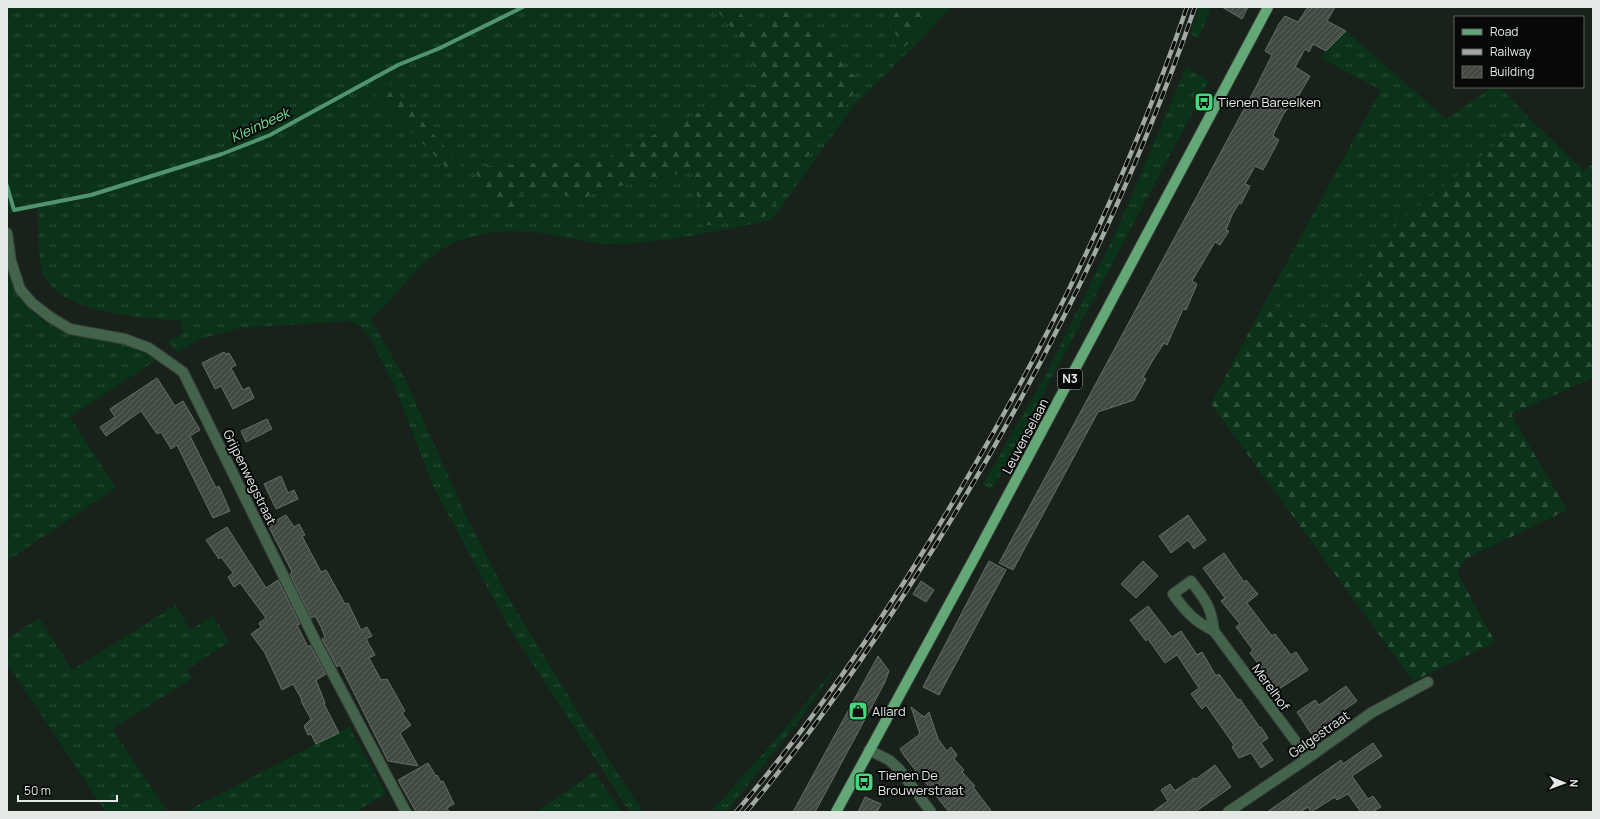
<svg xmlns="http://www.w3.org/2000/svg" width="1600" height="819" viewBox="0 0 1600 819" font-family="Manrope,sans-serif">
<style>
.grass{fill:url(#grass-tufts)}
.forest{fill:url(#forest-firs)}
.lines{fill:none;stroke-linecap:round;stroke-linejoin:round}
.stream{stroke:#51946d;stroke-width:4}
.building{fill:url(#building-hatch);stroke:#656e67}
.minor-casing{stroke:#353d37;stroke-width:12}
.major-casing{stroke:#353d37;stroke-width:12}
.minor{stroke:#43634b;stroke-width:10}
.major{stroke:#64a877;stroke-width:10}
.rail-casing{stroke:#a2a8a3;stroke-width:4.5}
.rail{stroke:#060907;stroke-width:3;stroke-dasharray:9;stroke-linecap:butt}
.labels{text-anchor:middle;stroke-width:4;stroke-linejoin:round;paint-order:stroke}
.shield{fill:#060907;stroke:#a1a6a2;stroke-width:1}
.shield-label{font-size:12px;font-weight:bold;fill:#e4e9e5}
.poi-label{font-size:13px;fill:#e4e9e5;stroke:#060907;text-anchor:start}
.street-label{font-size:13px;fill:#e4e9e5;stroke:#060907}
.water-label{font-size:14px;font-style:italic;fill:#74e295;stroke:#060907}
</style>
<defs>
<pattern id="grass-tufts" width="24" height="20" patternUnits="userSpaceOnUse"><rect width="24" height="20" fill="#0a3319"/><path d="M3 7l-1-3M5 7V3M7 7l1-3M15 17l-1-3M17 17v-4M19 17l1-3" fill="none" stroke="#2e513a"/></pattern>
<pattern id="forest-firs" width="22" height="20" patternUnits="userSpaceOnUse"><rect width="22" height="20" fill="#0a3319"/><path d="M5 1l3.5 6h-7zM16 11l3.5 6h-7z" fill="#2e513a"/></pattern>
<pattern id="building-hatch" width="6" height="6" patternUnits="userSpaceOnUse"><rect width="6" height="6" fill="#404942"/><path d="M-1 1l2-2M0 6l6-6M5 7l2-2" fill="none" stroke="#5b635d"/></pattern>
</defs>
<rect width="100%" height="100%" fill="#19211b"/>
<g class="grass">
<path d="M 7,7 L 714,7 L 743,41 L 756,72 L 756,84 L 597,163 L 548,163 L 474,167 L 516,203 L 515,196 L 533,190 L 547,189 L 560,194 L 587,197 L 600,190 L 652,180 L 692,170 L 703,226 L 763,217 L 770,211 L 792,178 L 861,84 L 844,66 L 831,46 L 816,39 L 804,14 L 777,14 L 757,35 L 753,37 L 738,7 L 900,7 L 890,23 L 904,48 L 940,7 L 951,7 L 927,33 L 853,106 L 772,220 C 722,230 667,243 616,244 C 591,245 566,236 542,233 C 513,229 479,231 452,244 C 430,254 414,273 398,291 C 389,301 381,311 370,318 L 405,379 L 466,516 L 507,595 L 581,717 L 643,812 L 630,812 L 510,629 L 434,488 L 394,385 L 372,341 L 359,325 L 349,321 L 240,328 L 200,339 L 178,352 L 166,340 L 182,336 L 181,321 C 143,317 67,315 45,278 C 36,261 39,227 38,208 L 9,214 L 7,200 Z"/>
<path d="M 1199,7 L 1211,7 L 1199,38 L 1190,34 Z"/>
<path d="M 1346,31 L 1446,119 L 1493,87 L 1500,87 L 1529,118 L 1400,221 L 1320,335 L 1266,300 L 1381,90 L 1320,58 Z"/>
<path d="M 1186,67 L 1209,81 L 992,490 L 983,484 L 1044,378 L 1118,228 Z"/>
<path d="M 7,268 L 16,290 L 24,303 L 33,313 L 55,328 L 75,334 L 133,346 L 156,360 L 70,417 L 116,488 L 7,561 Z"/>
<path d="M 176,605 L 190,630 L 213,616 L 229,642 L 186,670 L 192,678 L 112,729 L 168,812 L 106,812 L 7,663 L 7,639 L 39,618 L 72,670 Z"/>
<path d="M 841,660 L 801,718 L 727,811 L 711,812 L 776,739 Z"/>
<path d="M 349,727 L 386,793 L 356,812 L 185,812 Z"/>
<path d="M 594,772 L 622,812 L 536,812 Z"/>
</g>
<g class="forest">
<path d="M 714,7 L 738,7 L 753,37 L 757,35 L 777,14 L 786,11 L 795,10 L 804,14 L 816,39 L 831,46 L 844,66 L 861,83 L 792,178 L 770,211 L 763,218 L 703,226 L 692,170 L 652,180 L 600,190 L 587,197 L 571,197 L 547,189 L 532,190 L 515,196 L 517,207 C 512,209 506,211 501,209 C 488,204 479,179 474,167 L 548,163 L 597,163 L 756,84 C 757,53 733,30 714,7 Z"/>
<path d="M 900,7 L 940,7 L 904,48 L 889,23 Z"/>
<path d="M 389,83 L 462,167 L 449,170 L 372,92 Z"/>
<path d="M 1529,118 L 1584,171 L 1593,164 L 1593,378 L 1511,414 L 1567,510 L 1467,558 L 1457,572 L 1495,642 L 1413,681 L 1211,404 L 1266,300 L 1320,334 L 1400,222 Z"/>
</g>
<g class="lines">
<path class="stream" d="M 7,186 L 14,210 L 91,195 L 222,154 L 270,135 L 398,65 L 440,48 L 523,7"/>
</g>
<g class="building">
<path d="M 1222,7 L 1248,7 L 1242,19 Z"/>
<path d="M 1308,7 L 1335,7 L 1327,21 L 1346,31 L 1326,51 L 1313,44 L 1309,52 L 1305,49 L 1295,67 L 1310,76 L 1292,107 L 1290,105 L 1283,115 L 1275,131 L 1273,136 L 1279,140 L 1263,170 L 1255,166 L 1245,184 L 1250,186 L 1241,204 L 1239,203 L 1232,215 L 1226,230 L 1229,231 L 1220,245 L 1215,242 L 1192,281 L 1197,284 L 1186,310 L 1183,309 L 1167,345 L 1164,343 L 1153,360 L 1143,377 L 1146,379 L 1134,400 L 1098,412 L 1013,570 L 999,563 L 1256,87 L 1272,55 L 1265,51 L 1279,24 L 1285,16 L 1298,22 Z"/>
<path d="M 224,352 L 226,354 L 229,353 L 236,365 L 231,368 L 243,390 L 249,387 L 254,398 L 233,409 L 221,386 L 215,389 L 202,363 Z"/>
<path d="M 157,378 L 175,406 L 183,401 L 200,430 L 190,436 L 216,488 L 219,486 L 230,511 L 213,518 L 177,445 L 171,449 L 161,432 L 157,434 L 141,411 L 106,436 L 100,427 L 115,417 L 110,409 Z"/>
<path d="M 267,419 L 272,429 L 246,442 L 241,431 Z"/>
<path d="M 281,476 L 288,493 L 294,490 L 298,499 L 276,509 L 264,484 Z"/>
<path d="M 286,515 L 294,527 L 299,524 L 305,535 L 302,536 L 321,572 L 326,570 L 345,604 L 348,603 L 361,630 L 367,627 L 372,636 L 366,639 L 375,655 L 369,658 L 381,680 L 387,679 L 405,711 L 402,713 L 411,725 L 400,733 L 418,766 L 388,761 L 340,665 L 337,667 L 322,639 L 325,637 L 321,627 L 315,616 L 311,618 L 290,574 L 292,572 L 268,525 Z"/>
<path d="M 1188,515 L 1206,540 L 1194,549 L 1188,540 L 1171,553 L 1159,536 Z"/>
<path d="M 227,527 L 266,588 L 278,580 L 300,624 L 297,625 L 308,647 L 310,645 L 326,674 L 316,680 L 325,703 L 324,704 L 339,733 L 316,744 L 311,734 L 308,735 L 304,726 L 311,719 L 301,701 L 302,700 L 293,684 L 282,690 L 265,653 L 251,634 L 261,627 L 259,623 L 266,618 L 240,583 L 234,587 L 228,577 L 233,573 L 221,557 L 219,559 L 206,540 Z"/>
<path d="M 1224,553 L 1244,582 L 1246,580 L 1258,594 L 1247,603 L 1272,636 L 1275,634 L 1291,655 L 1296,652 L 1308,670 L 1276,691 L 1265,673 L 1250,653 L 1253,650 L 1236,627 L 1240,624 L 1221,601 L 1225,598 L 1203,568 Z"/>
<path d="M 989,561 L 1006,570 L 939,695 L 923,687 Z"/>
<path d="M 1143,561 L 1158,576 L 1136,598 L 1121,584 Z"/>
<path d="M 921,581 L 934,590 L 926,602 L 913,594 Z"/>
<path d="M 1148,606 L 1172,637 L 1181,631 L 1197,655 L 1202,652 L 1216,676 L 1219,674 L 1238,700 L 1240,699 L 1260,728 L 1261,727 L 1268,738 L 1261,743 L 1273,760 L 1261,768 L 1251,753 L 1239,758 L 1232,747 L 1234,745 L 1206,705 L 1202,709 L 1191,694 L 1199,688 L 1177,655 L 1165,663 L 1148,639 L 1146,641 L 1130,620 Z"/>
<path d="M 878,656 L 889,671 L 885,682 L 815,812 L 793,812 Z"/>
<path d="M 1346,686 L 1357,701 L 1331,719 L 1332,720 L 1330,722 L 1312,735 L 1297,712 L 1315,700 L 1319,705 Z"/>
<path d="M 911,707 L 924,717 L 929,712 L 938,739 L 947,751 L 951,747 L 957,755 L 954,759 L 964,770 L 962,772 L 975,786 L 973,787 L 992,812 L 949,812 L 905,757 L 900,749 L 920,734 Z"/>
<path d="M 1373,743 L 1382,756 L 1352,776 L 1368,799 L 1373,796 L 1381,807 L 1372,812 L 1361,812 L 1348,794 L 1337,800 L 1335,797 L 1311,812 L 1308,807 L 1300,812 L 1267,812 L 1341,760 L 1343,764 Z"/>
<path d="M 428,763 L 436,776 L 437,775 L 441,782 L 443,781 L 454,804 L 447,808 L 449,812 L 416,812 L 398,780 Z"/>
<path d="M 1215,765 L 1231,787 L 1195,812 L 1152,812 L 1168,801 L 1161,790 L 1170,784 L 1175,791 L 1194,778 L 1196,779 Z"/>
<path d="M 865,797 L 881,804 L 877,812 L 858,812 Z"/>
</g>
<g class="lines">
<g class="minor-casing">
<g id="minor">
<path d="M 7,233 L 11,261 L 20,289 L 32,303 L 50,317 L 70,329 L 125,339 L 149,348 L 183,372 L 316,642 L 406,812"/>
<path d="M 1214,631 C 1211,606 1206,601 1191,581 L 1173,594 C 1186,612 1194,621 1214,631 L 1308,758"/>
<path d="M 869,750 L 889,760 L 899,769 L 931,812"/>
<path d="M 1228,812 L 1308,758 L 1371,713 L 1428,682"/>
</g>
</g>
<g class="major-casing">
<path id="major" d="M 836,812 L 977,553 L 1268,7"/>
</g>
<use href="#minor" class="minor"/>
<use href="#major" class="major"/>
<g class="rail-casing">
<g id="rail">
<path d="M 736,812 C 817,717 887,614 950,507 C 1045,349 1127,181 1187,7"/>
<path d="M 746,812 C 805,742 858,667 907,590 C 1024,410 1125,210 1195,7"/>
</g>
</g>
<use href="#rail" class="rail"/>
</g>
<defs>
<g id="bus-square" transform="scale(1)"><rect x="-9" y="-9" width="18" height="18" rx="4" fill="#44d77b" stroke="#060907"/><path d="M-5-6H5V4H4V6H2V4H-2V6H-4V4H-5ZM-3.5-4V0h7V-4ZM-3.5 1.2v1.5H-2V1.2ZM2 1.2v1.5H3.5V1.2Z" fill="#111"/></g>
<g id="shop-square" transform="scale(1)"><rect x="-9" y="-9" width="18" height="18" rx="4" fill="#44d77b" stroke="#060907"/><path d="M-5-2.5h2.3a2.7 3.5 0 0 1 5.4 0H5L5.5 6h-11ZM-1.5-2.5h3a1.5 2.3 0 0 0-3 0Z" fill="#111"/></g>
</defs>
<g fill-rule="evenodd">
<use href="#bus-square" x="1204" y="102"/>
<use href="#shop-square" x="858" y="711"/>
<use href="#bus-square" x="864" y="782"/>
</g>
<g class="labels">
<rect class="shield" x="1058" y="369" width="24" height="20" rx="3"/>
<g class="shield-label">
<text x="1070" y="383">N3</text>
</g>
<g class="poi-label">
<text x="1218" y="107">Tienen Bareelken</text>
<text x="872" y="716">Allard</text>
<text x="878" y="780">Tienen De<tspan x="878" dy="15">Brouwerstraat</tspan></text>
</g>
<g class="street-label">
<text transform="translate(1025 436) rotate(-62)" y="5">Leuvenselaan</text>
<text transform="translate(250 477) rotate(64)" y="5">Grijpenwegstraat</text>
<text transform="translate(1271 687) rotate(54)" y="5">Merelhof</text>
<text transform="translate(1319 734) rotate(-35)" y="5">Galgestraat</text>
</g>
<g class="water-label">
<text transform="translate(260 125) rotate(-25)" y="5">Kleinbeek</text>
</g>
</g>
<rect width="1600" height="819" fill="none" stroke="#e4e9e5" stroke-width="16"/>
<rect x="1454" y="16" width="130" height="72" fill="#060907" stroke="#5f6360"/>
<rect x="1462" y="29" width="20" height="6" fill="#64a877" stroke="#5f6360"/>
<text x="1490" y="36" font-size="12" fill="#e4e9e5">Road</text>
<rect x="1462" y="49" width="20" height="6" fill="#a2a8a3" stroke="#5f6360"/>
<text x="1490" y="56" font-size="12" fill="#e4e9e5">Railway</text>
<rect x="1462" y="66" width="20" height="12" fill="url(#building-hatch)" stroke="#5f6360"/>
<text x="1490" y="76" font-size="12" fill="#e4e9e5">Building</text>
<g transform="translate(1564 783) rotate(91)" stroke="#060907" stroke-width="3" paint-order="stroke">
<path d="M0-3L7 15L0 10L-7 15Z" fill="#e4e9e5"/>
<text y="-6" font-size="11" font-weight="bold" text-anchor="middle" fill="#e4e9e5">N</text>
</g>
<path d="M18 795v6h99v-6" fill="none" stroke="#e4e9e5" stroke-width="2"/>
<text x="24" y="795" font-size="12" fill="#e4e9e5" stroke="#060907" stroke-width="3" paint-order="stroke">50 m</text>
</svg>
